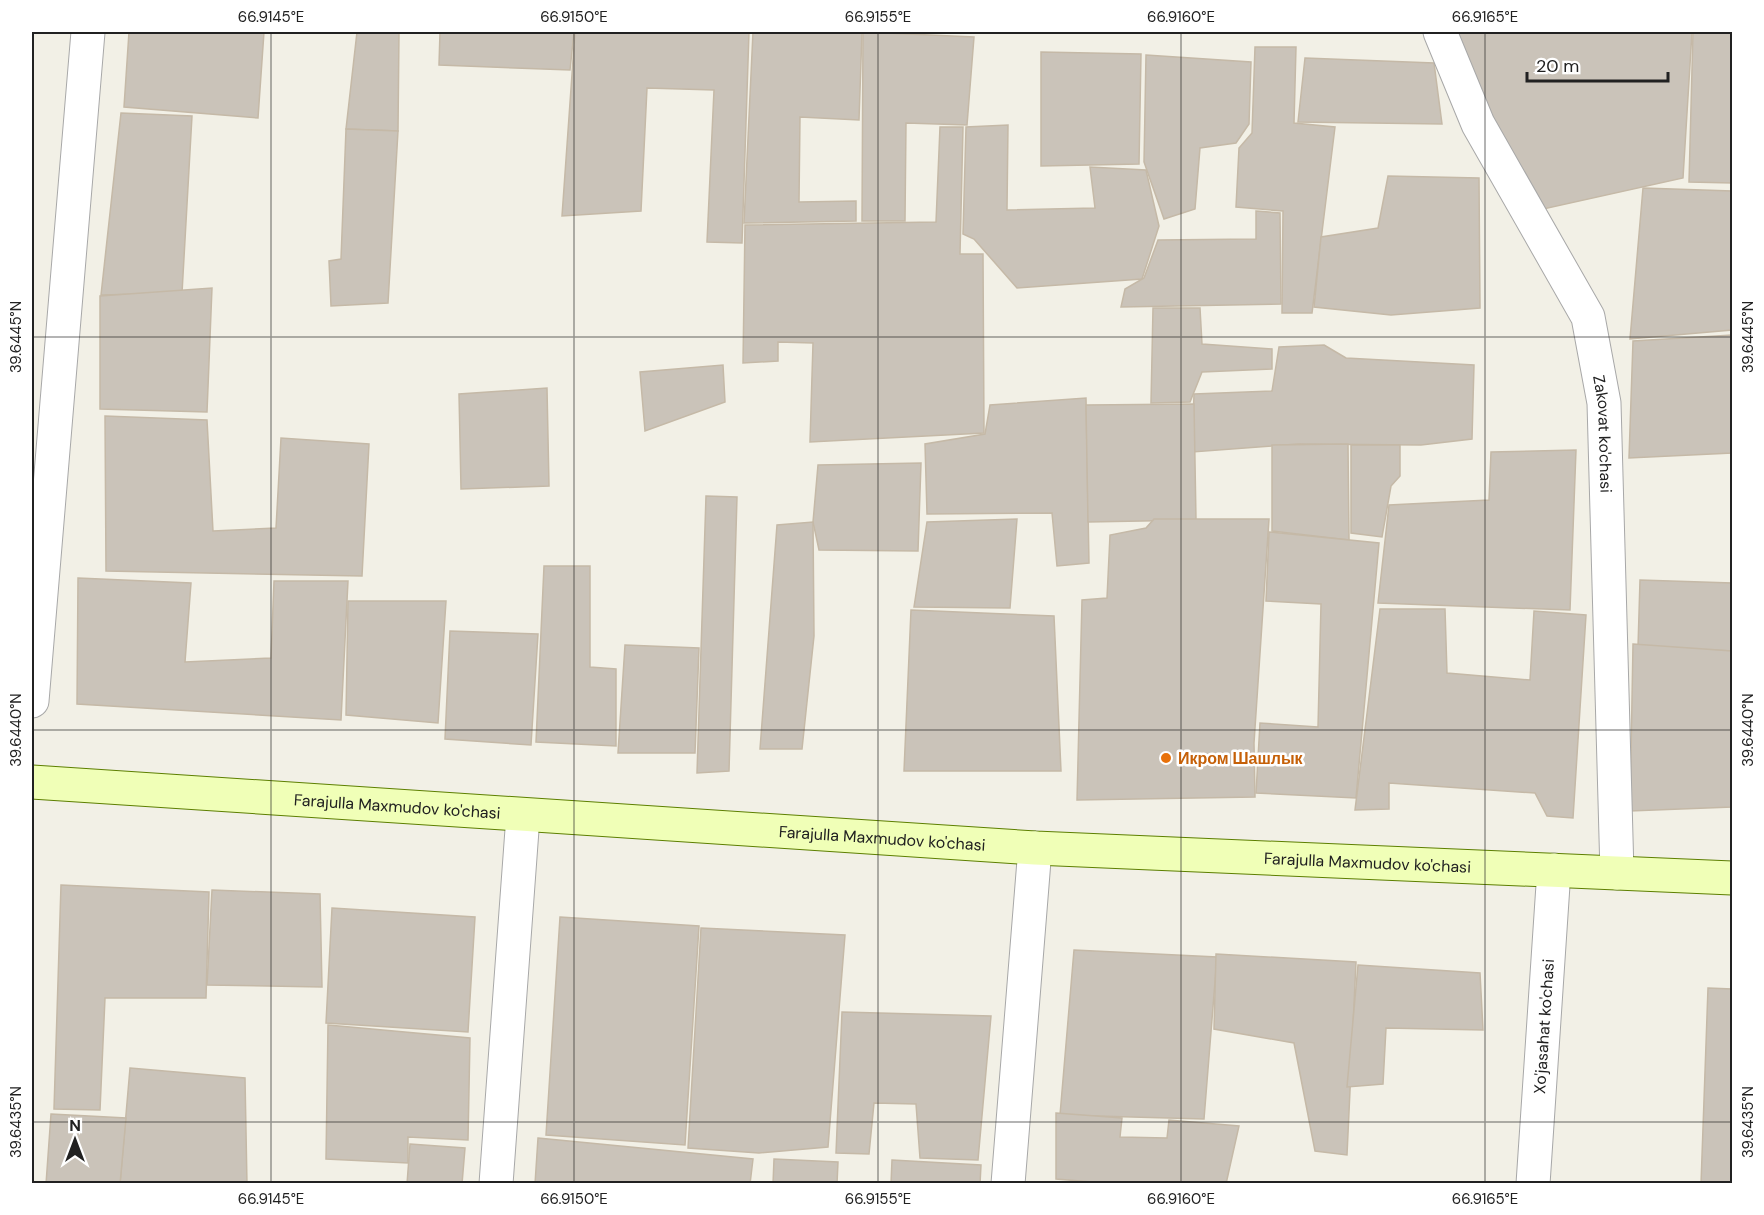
<svg xmlns="http://www.w3.org/2000/svg" width="1764" height="1215" viewBox="0 0 1764 1215" font-family="'DM Sans',sans-serif">
<style>
.building{fill:#cac3b9;stroke:#c5b9a7;stroke-width:1.5}
.lines{fill:none;stroke-linecap:round;stroke-linejoin:round}
.minor-casing{stroke:#a8a8a8;stroke-width:35}
.secondary-casing{stroke:#5d7f00;stroke-width:35}
.minor{stroke:#fff;stroke-width:33}
.secondary{stroke:#f0ffb7;stroke-width:33}
.ticks{fill:none;stroke:#212121;stroke-width:1.5;stroke-opacity:0.45}
.food-dot{fill:#e8710a;stroke:#fff;stroke-width:2}
.labels{text-anchor:middle;stroke-width:5;stroke-linejoin:round;paint-order:stroke}
.street-label{font-size:16px;fill:#212121;stroke:#fff}
.food-label{font-size:16px;font-weight:bold;fill:#c56008;stroke:#fff;text-anchor:start}
.neatline{fill:none;stroke:#212121;stroke-width:2}
.ticks-label{font-size:15px;text-anchor:middle;fill:#212121}
</style>
<rect width="100%" height="100%" fill="#f2f0e6"/>
<g class="building">
<path d="M 129,32 L 264,32 L 258,118 L 124,107 Z"/>
<path d="M 357,32 L 399,32 L 398,131 L 346,129 Z"/>
<path d="M 440,32 L 574,32 L 570,70 L 439,65 Z"/>
<path d="M 575,32 L 749,32 L 742,243 L 707,242 L 714,90 L 647,88 L 641,211 L 562,216 Z"/>
<path d="M 753,32 L 862,32 L 859,120 L 800,117 L 799,202 L 856,201 L 856,221 L 744,223 Z"/>
<path d="M 863,32 L 974,37 L 967,125 L 906,123 L 905,221 L 862,221 Z"/>
<path d="M 1462,32 L 1692,32 L 1683,178 L 1539,210 L 1443,34 Z"/>
<path d="M 1693,32 L 1732,32 L 1732,183 L 1689,182 Z"/>
<path d="M 1255,47 L 1296,47 L 1294,123 L 1335,127 L 1312,313 L 1282,313 L 1283,211 L 1236,207 L 1239,148 L 1252,133 Z"/>
<path d="M 1041,52 L 1141,54 L 1139,164 L 1041,166 Z"/>
<path d="M 1146,55 L 1251,62 L 1249,124 L 1236,143 L 1200,148 L 1195,209 L 1164,219 L 1144,162 Z"/>
<path d="M 1305,58 L 1434,63 L 1442,124 L 1298,122 Z"/>
<path d="M 121,113 L 192,116 L 182,293 L 101,295 Z"/>
<path d="M 1008,125 L 1007,210 L 1095,208 L 1090,167 L 1146,170 L 1159,226 L 1142,279 L 1017,288 L 974,239 L 963,234 L 966,127 Z"/>
<path d="M 940,127 L 963,127 L 960,254 L 983,254 L 984,433 L 810,442 L 813,343 L 778,342 L 778,361 L 743,363 L 745,225 L 936,222 Z"/>
<path d="M 346,129 L 398,131 L 388,303 L 331,306 L 329,261 L 341,259 Z"/>
<path d="M 1388,176 L 1479,178 L 1480,308 L 1391,315 L 1314,307 L 1321,237 L 1378,228 Z"/>
<path d="M 1643,188 L 1732,191 L 1732,330 L 1630,339 Z"/>
<path d="M 1256,211 L 1280,213 L 1281,304 L 1121,307 L 1125,289 L 1144,278 L 1158,240 L 1256,239 Z"/>
<path d="M 212,288 L 207,412 L 100,409 L 100,296 Z"/>
<path d="M 1153,308 L 1200,308 L 1202,344 L 1272,349 L 1272,369 L 1202,372 L 1190,402 L 1151,403 Z"/>
<path d="M 1732,335 L 1732,453 L 1629,458 L 1633,341 Z"/>
<path d="M 1324,345 L 1346,358 L 1474,365 L 1472,439 L 1421,445 L 1298,444 L 1192,452 L 1194,394 L 1272,391 L 1279,347 Z"/>
<path d="M 723,365 L 725,402 L 645,431 L 640,372 Z"/>
<path d="M 547,388 L 549,486 L 461,489 L 459,394 Z"/>
<path d="M 1086,398 L 1089,563 L 1057,566 L 1052,513 L 927,514 L 925,444 L 985,434 L 990,405 Z"/>
<path d="M 1194,404 L 1196,520 L 1088,522 L 1086,405 Z"/>
<path d="M 105,416 L 207,420 L 213,531 L 276,528 L 281,438 L 369,444 L 362,576 L 106,571 Z"/>
<path d="M 1348,444 L 1349,540 L 1272,531 L 1272,445 Z"/>
<path d="M 1351,445 L 1400,445 L 1400,476 L 1391,486 L 1382,537 L 1351,533 Z"/>
<path d="M 1576,450 L 1570,610 L 1378,603 L 1389,505 L 1489,500 L 1491,452 Z"/>
<path d="M 921,463 L 918,551 L 819,550 L 813,522 L 818,465 Z"/>
<path d="M 706,496 L 737,497 L 729,771 L 697,773 Z"/>
<path d="M 1017,519 L 1010,608 L 914,607 L 927,522 Z"/>
<path d="M 1154,519 L 1269,519 L 1254,743 L 1255,797 L 1077,800 L 1082,600 L 1107,598 L 1110,535 L 1146,528 Z"/>
<path d="M 813,522 L 814,636 L 802,749 L 760,749 L 777,525 Z"/>
<path d="M 1269,532 L 1379,543 L 1356,798 L 1256,793 L 1260,723 L 1318,727 L 1321,604 L 1266,601 Z"/>
<path d="M 544,566 L 590,566 L 590,667 L 616,669 L 616,746 L 536,742 Z"/>
<path d="M 78,578 L 191,583 L 185,662 L 271,658 L 274,581 L 348,581 L 341,720 L 77,704 Z"/>
<path d="M 1640,580 L 1732,583 L 1732,651 L 1638,647 Z"/>
<path d="M 348,601 L 446,601 L 438,723 L 346,715 Z"/>
<path d="M 1380,609 L 1445,609 L 1447,673 L 1530,680 L 1534,611 L 1586,615 L 1573,818 L 1547,816 L 1535,793 L 1389,783 L 1389,809 L 1355,810 Z"/>
<path d="M 911,610 L 1054,616 L 1061,771 L 904,771 Z"/>
<path d="M 450,631 L 538,634 L 531,745 L 445,739 Z"/>
<path d="M 1633,644 L 1732,651 L 1732,807 L 1630,811 Z"/>
<path d="M 625,645 L 699,648 L 695,753 L 618,753 Z"/>
<path d="M 61,885 L 209,892 L 206,998 L 105,998 L 100,1110 L 54,1109 Z"/>
<path d="M 212,890 L 320,894 L 322,987 L 207,985 Z"/>
<path d="M 332,908 L 475,917 L 468,1032 L 326,1023 Z"/>
<path d="M 560,917 L 699,926 L 685,1145 L 546,1135 Z"/>
<path d="M 701,928 L 845,935 L 828,1147 L 759,1153 L 688,1148 Z"/>
<path d="M 1074,950 L 1217,957 L 1204,1119 L 1060,1115 Z"/>
<path d="M 1216,954 L 1356,962 L 1347,1155 L 1315,1151 L 1294,1043 L 1214,1029 Z"/>
<path d="M 1358,965 L 1480,973 L 1483,1030 L 1386,1028 L 1383,1084 L 1347,1087 Z"/>
<path d="M 1708,988 L 1732,989 L 1732,1184 L 1701,1184 Z"/>
<path d="M 842,1012 L 991,1016 L 978,1160 L 920,1158 L 916,1104 L 874,1103 L 869,1154 L 836,1153 Z"/>
<path d="M 328,1025 L 470,1038 L 468,1140 L 408,1137 L 408,1163 L 326,1159 Z"/>
<path d="M 130,1068 L 245,1078 L 247,1184 L 120,1184 Z"/>
<path d="M 1056,1113 L 1122,1118 L 1120,1137 L 1167,1138 L 1169,1120 L 1239,1126 L 1226,1184 L 1117,1184 L 1056,1179 Z"/>
<path d="M 51,1114 L 126,1118 L 120,1184 L 46,1184 Z"/>
<path d="M 538,1138 L 753,1159 L 750,1184 L 535,1184 Z"/>
<path d="M 410,1144 L 465,1148 L 462,1184 L 407,1184 Z"/>
<path d="M 774,1159 L 838,1162 L 837,1184 L 773,1184 Z"/>
<path d="M 892,1160 L 981,1165 L 980,1184 L 891,1184 Z"/>
</g>
<g class="lines">
<g class="minor-casing">
<g id="minor">
<path id="s1" d="M 1440,32 L 1478,124 L 1588,317 L 1604,403 L 1617,873"/>
<path d="M 32,701 L 88,32"/>
<path d="M 496,1184 L 523,816"/>
<path d="M 1008,1184 L 1035,848"/>
<path id="s2" d="M 1533,1184 L 1554,870"/>
</g>
</g>
<g class="secondary-casing">
<g id="secondary">
<path id="s3" d="M 32,782 L 1035,848 L 1732,878"/>
</g>
</g>
<use href="#minor" class="minor"/>
<use href="#secondary" class="secondary"/>
</g>
<path class="ticks" d="M 271,32 L 271,1184M 574,32 L 574,1184M 878,32 L 878,1184M 1181,32 L 1181,1184M 1485,32 L 1485,1184M 32,337 L 1732,337M 32,730 L 1732,730M 32,1122 L 1732,1122"/>
<circle class="food-dot" cx="1166" cy="758" r="6"/>
<g class="labels">
<g class="street-label">
<text dy="6" stroke="none"><textPath href="#s1" startOffset="440">Zakovat ko'chasi</textPath></text>
<text dy="6" stroke="none"><textPath href="#s3" startOffset="366">Farajulla Maxmudov ko'chasi</textPath></text>
<text dy="6" stroke="none"><textPath href="#s3" startOffset="852">Farajulla Maxmudov ko'chasi</textPath></text>
<text dy="6" stroke="none"><textPath href="#s3" startOffset="1338">Farajulla Maxmudov ko'chasi</textPath></text>
<text dy="6" stroke="none"><textPath href="#s2" startOffset="158">Xo'jasahat ko'chasi</textPath></text>
</g>
<g class="food-label">
<text x="1178" y="764">Икром Шашлык</text>
</g>
</g>
<rect width="1764" height="1215" fill="none" stroke="#ffffff" stroke-width="66"/>
<g transform="translate(75 1140)" stroke="#ffffff" stroke-width="4.5" paint-order="stroke">
<path d="M0-4.5L10 22L0 15L-10 22Z" fill="#212121"/>
<text y="-9" font-size="16" font-weight="bold" text-anchor="middle" fill="#212121">N</text>
</g>
<path d="M1527 72v9h141v-9" fill="none" stroke="#212121" stroke-width="3"/>
<text x="1536" y="72" font-size="18" fill="#212121" stroke="#ffffff" stroke-width="4.5" paint-order="stroke">20 m</text>
<rect x="33" y="33" width="1698" height="1149" class="neatline"/>
<g class="ticks-label">
<text x="271" y="22">66.9145°E</text>
<text x="574" y="22">66.9150°E</text>
<text x="878" y="22">66.9155°E</text>
<text x="1181" y="22">66.9160°E</text>
<text x="1485" y="22">66.9165°E</text>
<text transform="translate(16 337) rotate(-90)" y="5">39.6445°N</text>
<text transform="translate(1748 337) rotate(-90)" y="5">39.6445°N</text>
<text transform="translate(16 730) rotate(-90)" y="5">39.6440°N</text>
<text transform="translate(1748 730) rotate(-90)" y="5">39.6440°N</text>
<text transform="translate(16 1122) rotate(-90)" y="5">39.6435°N</text>
<text transform="translate(1748 1122) rotate(-90)" y="5">39.6435°N</text>
<text x="271" y="1204">66.9145°E</text>
<text x="574" y="1204">66.9150°E</text>
<text x="878" y="1204">66.9155°E</text>
<text x="1181" y="1204">66.9160°E</text>
<text x="1485" y="1204">66.9165°E</text>
</g>
</svg>
